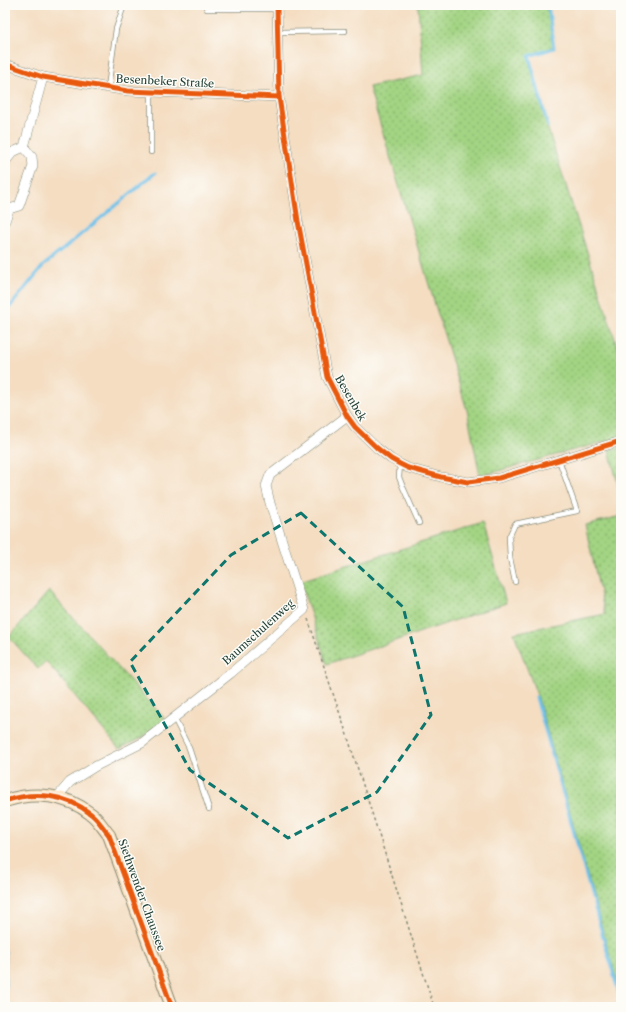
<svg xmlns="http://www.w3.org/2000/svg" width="626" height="1012" viewBox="0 0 626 1012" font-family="'Libre Caslon Text',serif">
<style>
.grass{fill:url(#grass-dots);stroke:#61885c}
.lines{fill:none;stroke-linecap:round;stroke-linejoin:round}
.stream{stroke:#6dc1ea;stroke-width:3}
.lane-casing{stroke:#8a8d7a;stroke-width:6}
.street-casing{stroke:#8a8d7a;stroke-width:10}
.secondary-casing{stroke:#8a8d7a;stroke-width:14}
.path{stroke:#8a8d7a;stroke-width:1.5;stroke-dasharray:3 3;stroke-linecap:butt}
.lane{stroke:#fff;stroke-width:4.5}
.street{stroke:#fff;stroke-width:9}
.secondary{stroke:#fde5c5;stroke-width:12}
.cycleway-casing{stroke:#fdfcf7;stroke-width:8}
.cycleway{stroke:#e8590c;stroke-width:5}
.marked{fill:none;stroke:#0f766e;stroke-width:3;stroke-dasharray:8 5;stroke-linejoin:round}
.labels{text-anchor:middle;stroke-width:3;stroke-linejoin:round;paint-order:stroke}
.street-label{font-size:11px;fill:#1f3d34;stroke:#fdfcf7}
</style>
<defs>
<pattern id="grass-dots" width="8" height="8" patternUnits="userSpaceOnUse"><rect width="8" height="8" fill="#a3d483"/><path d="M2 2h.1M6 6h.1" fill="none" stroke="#84ad6c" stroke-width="1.8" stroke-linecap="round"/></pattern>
</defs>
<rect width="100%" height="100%" fill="#fdfcf7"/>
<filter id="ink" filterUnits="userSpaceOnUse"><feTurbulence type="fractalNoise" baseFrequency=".025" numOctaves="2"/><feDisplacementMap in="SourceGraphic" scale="8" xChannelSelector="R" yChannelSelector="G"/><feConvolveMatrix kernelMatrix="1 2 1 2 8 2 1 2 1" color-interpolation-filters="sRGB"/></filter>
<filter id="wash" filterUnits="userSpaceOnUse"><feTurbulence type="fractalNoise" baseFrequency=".012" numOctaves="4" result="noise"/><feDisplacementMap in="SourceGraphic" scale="16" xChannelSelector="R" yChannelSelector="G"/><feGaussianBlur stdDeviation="0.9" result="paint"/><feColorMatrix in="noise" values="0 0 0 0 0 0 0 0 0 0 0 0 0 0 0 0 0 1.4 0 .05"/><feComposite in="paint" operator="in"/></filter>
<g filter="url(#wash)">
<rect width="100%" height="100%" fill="#f4ddc1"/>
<g class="grass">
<path d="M 418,5 L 547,5 L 553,47 L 529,56 L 547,126 L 621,358 L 621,437 L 480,476 L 467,410 L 369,87 L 423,75 Z"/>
<path d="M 621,447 L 621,496 L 609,450 Z"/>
<path d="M 621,516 L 621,996 L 538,698 L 514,633 L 605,614 L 585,525 Z"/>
<path d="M 483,523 L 506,603 L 327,664 L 300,581 Z"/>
<path d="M 49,591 L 165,719 L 141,738 L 119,749 L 46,661 L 38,669 L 9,637 Z"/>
</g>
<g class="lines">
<g class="stream">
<path d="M 548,5 L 554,48 L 529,56 L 548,126"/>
<path d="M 5,313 L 43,266 L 155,173"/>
<path d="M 536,697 L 621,1001"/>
<path d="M 5,952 L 5,1007"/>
</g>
</g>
</g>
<g filter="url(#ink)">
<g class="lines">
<g class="lane-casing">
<g id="lane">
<path d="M 207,9 L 277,9"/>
<path d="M 278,32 L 345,31"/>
<path d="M 108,88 L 116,29 L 123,8"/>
<path d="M 151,152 L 151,92"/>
<path d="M 400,464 L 399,477 L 402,485 L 419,523"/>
<path d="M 515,582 L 510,558 L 509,537 L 515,524 L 577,511 L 559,460"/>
<path d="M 174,718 L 189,748 L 209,809"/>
</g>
</g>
<g class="street-casing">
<g id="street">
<path d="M 277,5 L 279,97 L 298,221 L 327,377 L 347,416 L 355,427 L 377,448 L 391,459 L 400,464 L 408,468 L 441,477 L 468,482 L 499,478 L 621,441"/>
<path d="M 5,64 L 43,77 L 128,91 L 279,97"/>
<path d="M 5,162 L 13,152 L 24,147 L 43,77"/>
<path d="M 5,207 L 9,209 L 5,221"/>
<path d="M 9,209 L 19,206 L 33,166 L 32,157 L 24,147"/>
<path d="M 57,797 L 70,782 L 96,766 L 142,743 L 231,673 L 304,610 L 270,503 L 266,486 L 270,475 L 347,416"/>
</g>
</g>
<g class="secondary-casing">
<path id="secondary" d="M 5,801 C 34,791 66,794 91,814 C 98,819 103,828 109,835 L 172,1007"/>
</g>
<path class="path" d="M 308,619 L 348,738 L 434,1007"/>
<use href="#lane" class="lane"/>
<use href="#street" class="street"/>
<use href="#secondary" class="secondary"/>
<g class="cycleway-casing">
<g id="cycleway">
<path d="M 277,5 L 279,97 L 298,221 L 327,377 L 347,416 L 355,427 L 377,448 L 391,459 L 400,464 L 408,468 L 441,477 L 468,482 L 499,478 L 621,441"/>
<path d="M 5,64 L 43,77 L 128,91 L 279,97"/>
<path d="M 5,801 C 34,791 66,794 91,814 C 98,819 103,828 109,835 L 172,1007"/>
</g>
</g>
<use href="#cycleway" class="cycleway"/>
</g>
</g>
<path class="marked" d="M 301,513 L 403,607 L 431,715 L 377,792 L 288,838 L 190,770 L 130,662 L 231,555 Z"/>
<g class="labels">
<g class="street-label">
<text transform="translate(165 81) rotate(3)" y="4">Besenbeker Straße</text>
<text transform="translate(351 398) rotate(60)" y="4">Besenbek</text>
<text transform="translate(258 632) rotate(-42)" y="4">Baumschulenweg</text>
<text transform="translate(142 895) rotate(70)" y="4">Siethwender Chaussee</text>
</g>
</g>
<rect width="626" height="1012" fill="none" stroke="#fdfcf7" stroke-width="20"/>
</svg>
